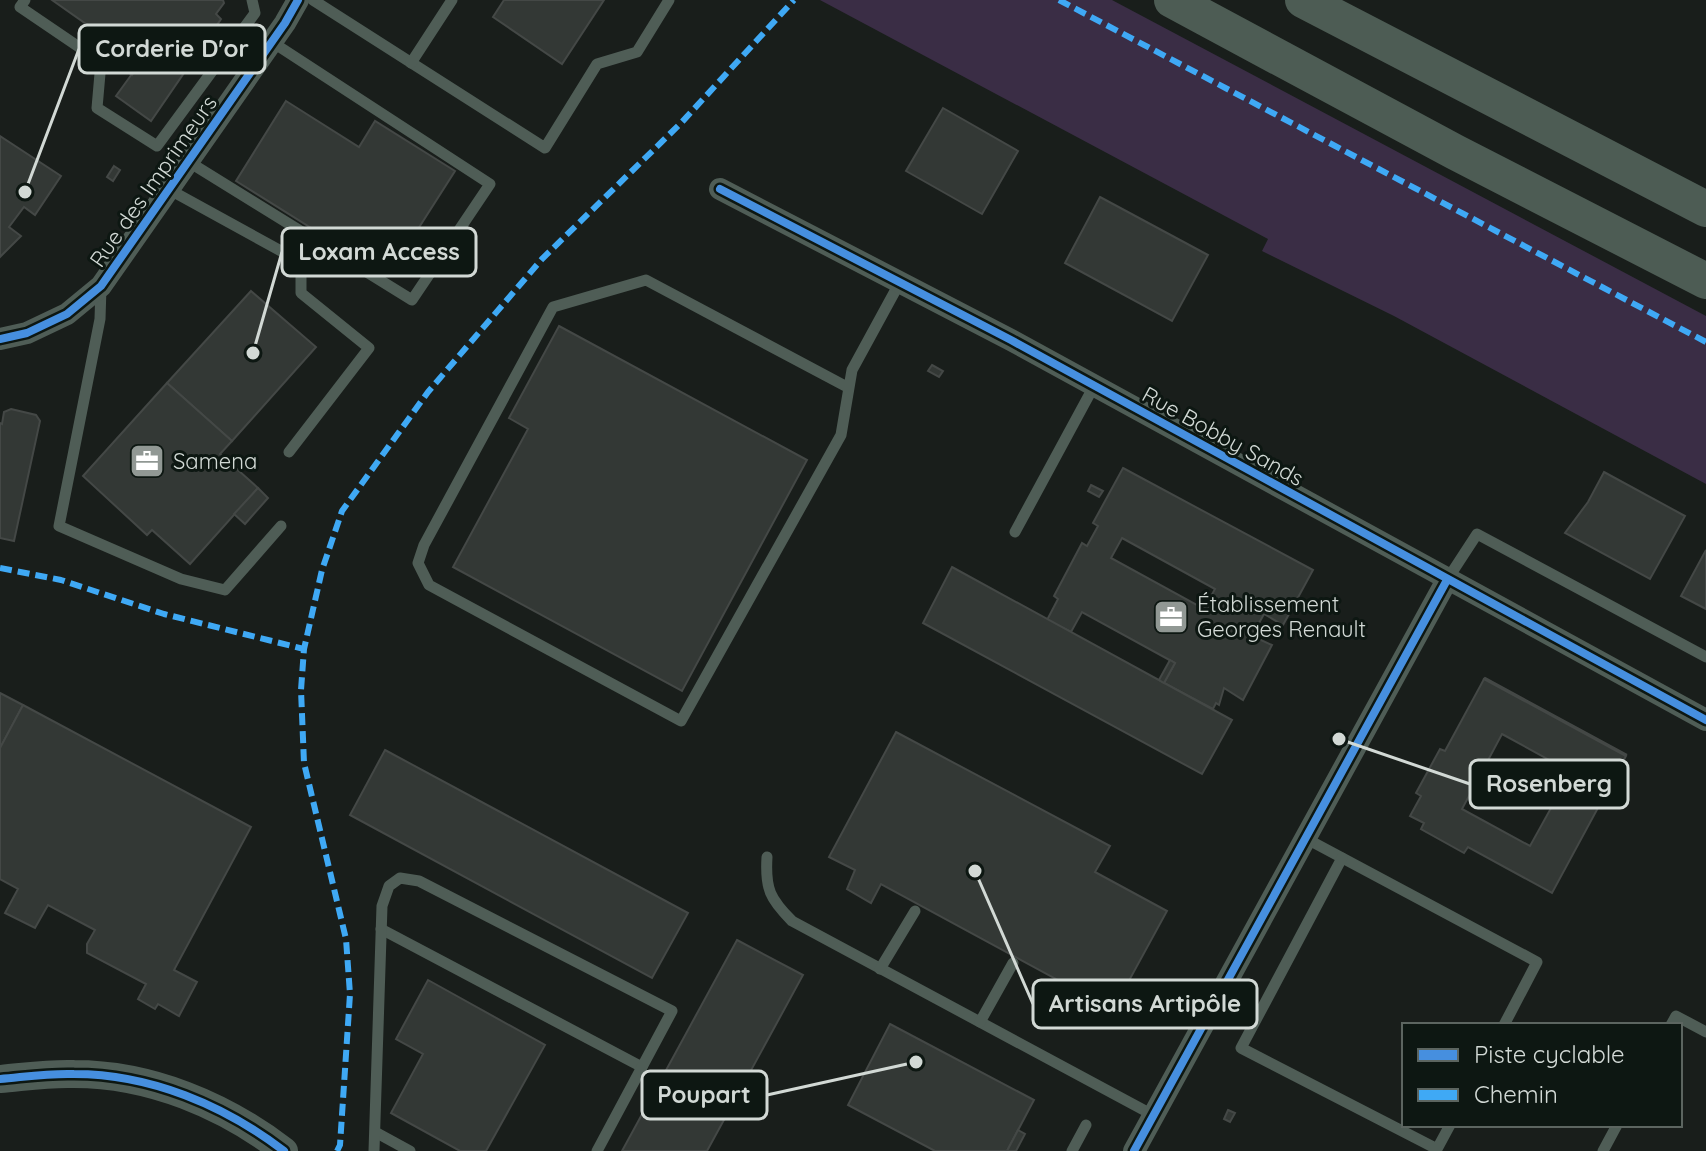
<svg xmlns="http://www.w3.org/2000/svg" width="1706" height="1151" viewBox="0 0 1706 1151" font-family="Quicksand,sans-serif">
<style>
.green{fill:#3a2d45}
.building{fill:#333835;stroke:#444846;stroke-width:2;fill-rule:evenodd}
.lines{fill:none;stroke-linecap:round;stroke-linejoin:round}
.service{stroke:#4f5d56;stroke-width:11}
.minor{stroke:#4f5d56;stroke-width:22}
.tertiary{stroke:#4f5d56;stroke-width:28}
.trunk{stroke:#4d5c54;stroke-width:36}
.quiet{stroke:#3fa9f5;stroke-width:6;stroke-dasharray:12 6;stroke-linecap:butt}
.cycleway-casing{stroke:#0d1712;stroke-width:13}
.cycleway{stroke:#468fdf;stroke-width:8}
.labels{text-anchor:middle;stroke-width:6;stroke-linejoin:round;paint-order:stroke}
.street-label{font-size:22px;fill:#d2d9d5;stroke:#0d1712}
.poi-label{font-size:22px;fill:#d2d9d5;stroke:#0d1712;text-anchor:start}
.leader{fill:none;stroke:#d2d9d5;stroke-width:3}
.callout-dot{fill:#d2d9d5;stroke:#0d1712;stroke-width:3}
.callout{fill:#0d1712;stroke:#d2d9d5;stroke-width:3}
.callout-label{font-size:24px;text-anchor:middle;font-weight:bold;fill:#d2d9d5}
</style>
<rect width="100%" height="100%" fill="#191e1b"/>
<path class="green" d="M 820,0 L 1112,0 L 1706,316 L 1706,484 L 1394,316 L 1262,251 L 1268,239 Z"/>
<g class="building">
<path d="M 52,0 L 223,0 L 224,3 L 216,14 L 221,19 L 151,121 L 116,96 L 137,67 L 127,58 L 130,55 Z"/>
<path d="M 504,0 L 604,0 L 562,64 L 493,17 Z"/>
<path d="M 127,58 L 137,67 L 132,75 L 121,67 Z"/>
<path d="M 286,101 L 359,147 L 375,121 L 455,171 L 388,276 L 236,181 Z"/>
<path d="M 943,108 L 1018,151 L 982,214 L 906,171 Z"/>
<path d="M 0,136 L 61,176 L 35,215 L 24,207 L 9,227 L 21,236 L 0,257 Z"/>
<path d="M 114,166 L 120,170 L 113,181 L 107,177 Z"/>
<path d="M 1100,197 L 1208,255 L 1172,321 L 1065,263 Z"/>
<path d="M 251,291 L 316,347 L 232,441 L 167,383 Z"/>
<path d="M 559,326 L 807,460 L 682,691 L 453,567 L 528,429 L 509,418 Z"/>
<path d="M 932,365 L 943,371 L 939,377 L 928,371 Z"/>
<path d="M 167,383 L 232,441 L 220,454 L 258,488 L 190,564 L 152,530 L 147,535 L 83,476 Z"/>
<path d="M 11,409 L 36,415 L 40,421 L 14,541 L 0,538 L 0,423 L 2,424 L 4,412 Z"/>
<path d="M 1123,468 L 1313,570 L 1283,625 L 1264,614 L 1252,636 L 1272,645 L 1243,700 L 1224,688 L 1219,705 L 1216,703 L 1213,709 L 1164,683 L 1175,663 L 1082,612 L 1071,632 L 1047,620 L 1058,599 L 1054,596 L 1082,543 L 1087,546 L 1098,526 L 1093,523 ZM 1122,538 L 1215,589 L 1204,609 L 1111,558 Z"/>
<path d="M 1604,472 L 1685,516 L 1650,579 L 1565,533 L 1588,502 Z"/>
<path d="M 1091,485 L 1103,491 L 1099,497 L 1088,491 Z"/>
<path d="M 258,488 L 268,498 L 245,524 L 234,514 Z"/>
<path d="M 1706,550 L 1706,609 L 1681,596 Z"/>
<path d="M 952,567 L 1232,720 L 1202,774 L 923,623 Z"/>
<path d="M 1170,660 L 1175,663 L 1164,683 L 1159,680 Z"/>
<path d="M 1485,678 L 1627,755 L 1484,679 Z"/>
<path d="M 1484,679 L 1626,756 L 1552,893 L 1468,847 L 1464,853 L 1421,829 L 1424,823 L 1410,816 L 1421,796 L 1416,793 L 1440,749 L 1445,751 ZM 1502,734 L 1571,772 L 1530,846 L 1462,809 Z"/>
<path d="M 0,693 L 23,705 L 0,748 Z"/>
<path d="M 23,705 L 251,827 L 174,970 L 197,982 L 179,1016 L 158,1004 L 155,1009 L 138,999 L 146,984 L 87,953 L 87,944 L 95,930 L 48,905 L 35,928 L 5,913 L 18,889 L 0,879 L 0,748 Z"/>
<path d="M 896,732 L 1110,846 L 1095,872 L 1167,911 L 1113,1010 L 881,884 L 871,903 L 847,889 L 855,870 L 829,857 Z"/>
<path d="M 385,750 L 688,913 L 652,978 L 350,815 Z"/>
<path d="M 737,940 L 803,975 L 707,1151 L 622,1151 Z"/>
<path d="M 428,980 L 545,1045 L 486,1151 L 460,1151 L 391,1113 L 423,1054 L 396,1039 Z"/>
<path d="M 890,1024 L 1034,1100 L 1007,1151 L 935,1151 L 848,1105 Z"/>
<path d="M 1228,1110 L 1235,1113 L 1230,1122 L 1224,1119 Z"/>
<path d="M 1018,1130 L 1025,1134 L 1016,1151 L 1007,1151 Z"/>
</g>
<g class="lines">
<g class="service">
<path d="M 25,0 L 20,7 L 101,62 L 97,108 L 157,146 L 255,13 L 252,0"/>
<path d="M 313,0 L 545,148 L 597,64 L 637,52 L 669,0"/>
<path d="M 411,63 L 452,0"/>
<path d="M 189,162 L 412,300 L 490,184 L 272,42"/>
<path d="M 170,190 L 301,262 L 301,293 L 369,348 L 289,452"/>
<path d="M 101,287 L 100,319 L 59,526 L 181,579 L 225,590 L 281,526"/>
<path d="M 849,388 L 646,280 L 553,307 L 424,545 L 418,563 L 429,585 L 681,721 L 841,435 L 852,370 L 900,282"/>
<path d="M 1015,532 L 1094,386"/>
<path d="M 1447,580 L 1477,534 L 1706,657"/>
<path d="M 1305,838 L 1537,962 L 1504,1025"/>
<path d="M 767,857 C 765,889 770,899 792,921 L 1153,1115"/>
<path d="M 1342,858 L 1241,1048 L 1437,1149 L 1450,1125"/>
<path d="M 381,929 L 642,1067"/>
<path d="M 880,969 L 915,911"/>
<path d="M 980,1022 L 1013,963"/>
<path d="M 1671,1025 L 1676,1016 L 1706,1032"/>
<path d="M 377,1133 L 410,1151"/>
<path d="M 374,1151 L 382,906 L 389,886 L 400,878 L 419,881 L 672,1011 L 597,1151"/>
<path d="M 1072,1151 L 1086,1125"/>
<path d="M 1603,1151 L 1617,1125"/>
</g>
<g class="minor">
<path d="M 720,189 L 1011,340 L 1706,720"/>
<path d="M 0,339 L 27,333 L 67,314 L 101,286 L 285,23 L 298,0"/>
<path d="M 1134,1151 L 1447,580"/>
</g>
<path class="tertiary" d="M 0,1079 C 24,1077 49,1073 74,1074 C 150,1074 224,1105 284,1151"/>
<g class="trunk">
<path d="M 1172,0 L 1455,152 L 1706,281"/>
<path d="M 1303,0 L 1706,209"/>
</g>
<g class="quiet">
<path d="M 1059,0 L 1706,342"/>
<path d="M 0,568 L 61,580 L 164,614 L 304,649"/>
<path d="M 337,1151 L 340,1145 L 350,994 L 346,939 L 304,763 L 301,690 L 304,649 L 322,570 L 342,511 L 428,392 L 542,259 L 682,122 L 794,0"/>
</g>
<g class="cycleway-casing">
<g id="cycleway">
<path d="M 720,189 L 1011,340 L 1706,720"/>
<path d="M 0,339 L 27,333 L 67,314 L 101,286 L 285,23 L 298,0"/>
<path d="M 0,1079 C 24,1077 49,1073 74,1074 C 150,1074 224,1105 284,1151"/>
<path d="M 1134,1151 L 1447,580"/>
</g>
</g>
<use href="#cycleway" class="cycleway"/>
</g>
<defs>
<g id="office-square" transform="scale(1.8)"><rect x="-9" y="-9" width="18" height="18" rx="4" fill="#919894" stroke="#0d1712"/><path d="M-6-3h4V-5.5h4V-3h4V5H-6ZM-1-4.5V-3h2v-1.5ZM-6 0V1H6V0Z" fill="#fff"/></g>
</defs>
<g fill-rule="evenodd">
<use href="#office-square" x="147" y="461"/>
<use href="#office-square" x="1171" y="617"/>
</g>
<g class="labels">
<g class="street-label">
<text transform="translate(153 181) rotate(-55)" y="8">Rue des Imprimeurs</text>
<text transform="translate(1223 436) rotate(29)" y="8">Rue Bobby Sands</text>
</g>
<g class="poi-label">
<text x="173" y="469">Samena</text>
<text x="1197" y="612">Établissement<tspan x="1197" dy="25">Georges Renault</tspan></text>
</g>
</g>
<path class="leader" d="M25 192L79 49M253 353L282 252M1339 739L1470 784M975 871L1033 1004M916 1062L767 1095"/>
<g class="callout-dot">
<circle cx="25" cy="192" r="8"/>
<circle cx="253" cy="353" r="8"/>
<circle cx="1339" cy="739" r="8"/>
<circle cx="975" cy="871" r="8"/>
<circle cx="916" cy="1062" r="8"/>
</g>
<g class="callout">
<rect x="79" y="25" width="186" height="48" rx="8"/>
<rect x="282" y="228" width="194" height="48" rx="8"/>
<rect x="1470" y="760" width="158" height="48" rx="8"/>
<rect x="1033" y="980" width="224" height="48" rx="8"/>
<rect x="642" y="1071" width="125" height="48" rx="8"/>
</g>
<g class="callout-label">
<text x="172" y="57">Corderie D'or</text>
<text x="379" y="260">Loxam Access</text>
<text x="1549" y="792">Rosenberg</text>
<text x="1145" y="1012">Artisans Artipôle</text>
<text x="704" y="1103">Poupart</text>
</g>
<rect x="1402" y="1023" width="280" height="104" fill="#0d1712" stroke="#5c6560" stroke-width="2"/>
<rect x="1418" y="1049" width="40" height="12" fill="#468fdf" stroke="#5c6560" stroke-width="2"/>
<text x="1474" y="1063" font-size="24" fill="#d2d9d5">Piste cyclable</text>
<rect x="1418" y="1089" width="40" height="12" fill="#3fa9f5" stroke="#5c6560" stroke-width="2"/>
<text x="1474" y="1103" font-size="24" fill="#d2d9d5">Chemin</text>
</svg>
